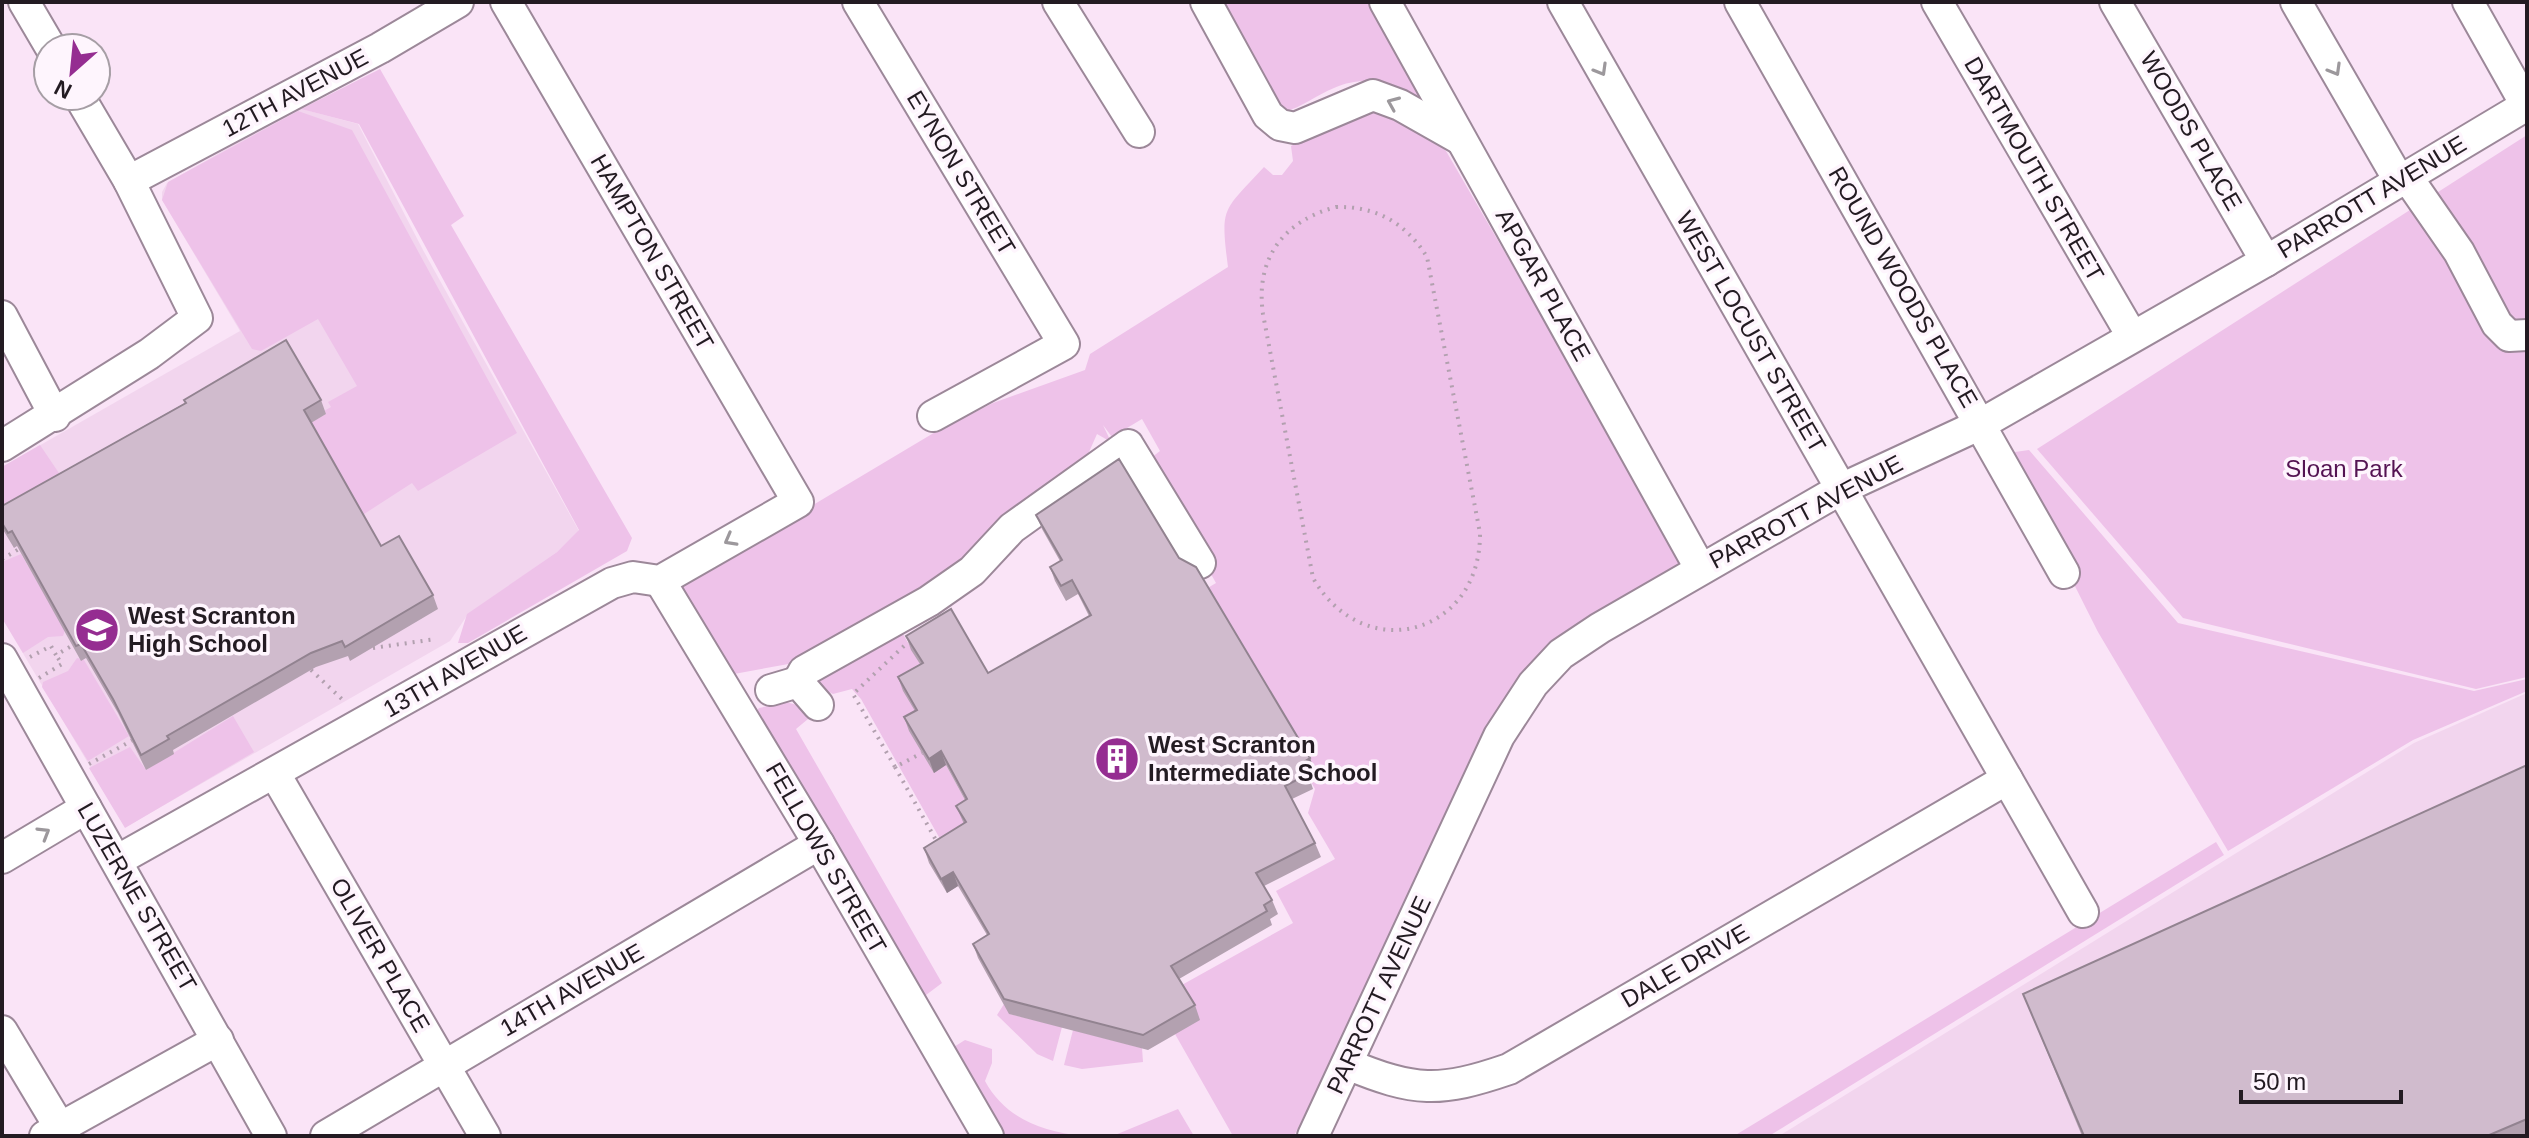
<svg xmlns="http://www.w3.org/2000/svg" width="2529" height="1138" viewBox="0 0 2529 1138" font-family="Arial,sans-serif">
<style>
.built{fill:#f2d5ee}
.green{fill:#eec2e9}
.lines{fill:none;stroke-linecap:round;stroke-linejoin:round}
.minor-casing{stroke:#9c8899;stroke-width:34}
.path{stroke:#b2a0af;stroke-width:4;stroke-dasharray:2 6;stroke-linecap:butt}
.minor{stroke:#fff;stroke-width:30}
.wall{fill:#b3a1b0}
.shaded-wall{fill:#928390}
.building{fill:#d0bbcd;stroke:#928390;stroke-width:2}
.oneway{stroke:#9c989c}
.labels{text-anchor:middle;stroke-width:7;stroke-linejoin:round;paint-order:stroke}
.street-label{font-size:24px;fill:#231b22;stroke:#fef5fd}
.park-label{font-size:24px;fill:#541352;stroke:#fef5fd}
.poi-label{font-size:24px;font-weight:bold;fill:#231b22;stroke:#fef5fd;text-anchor:start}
</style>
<rect width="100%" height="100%" fill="#fae4f7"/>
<g class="built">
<path d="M 298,108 L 358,124 L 423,250 L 579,531 L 557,552 L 468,614 L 450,641 L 126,827 L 2,618 L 2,467 L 240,331 L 162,200 L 162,192 L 167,183 Z"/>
<path d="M 2527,693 L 2527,1136 L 1779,1136 L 2414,743 Z"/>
</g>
<g class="green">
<path d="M 1213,2 L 1375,2 L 1441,116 C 1404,93 1379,69 1334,88 C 1317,95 1302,107 1284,112 Z"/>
<path d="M 380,69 L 464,216 L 451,225 L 632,538 L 627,551 L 468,643 L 458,643 L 467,614 L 557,552 L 579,530 L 359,124 L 301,109 Z"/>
<path d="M 298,111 L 352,130 L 517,433 L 418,491 L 412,483 L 361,516 L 309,424 L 326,414 L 324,411 L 331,407 L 328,402 L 357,386 L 318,319 L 261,351 L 252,349 L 162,200 L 168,182 Z"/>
<path d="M 1366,112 C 1391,113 1429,132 1446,151 L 1681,556 L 1681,563 L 1560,643 L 1396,928 L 1294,1136 L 1233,1136 L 1175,1034 L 1180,986 L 1293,923 L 1276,891 L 1335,859 L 1308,813 L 1315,789 L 1206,589 L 1216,583 L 1147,461 L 1160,451 L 1142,419 L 1112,437 L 1103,425 L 1111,442 L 1097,434 L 1085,461 L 956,574 L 794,663 L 734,674 L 679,585 L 937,431 L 993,403 L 1085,370 L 1090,354 L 1228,267 C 1220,205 1223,212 1264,167 L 1273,175 L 1282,175 L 1293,161 L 1291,146 L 1351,114 Z"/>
<path d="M 2527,135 L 2527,677 L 2476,689 L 2183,618 L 2037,449 Z"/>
<path d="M 40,445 L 69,488 L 2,520 L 2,467 Z"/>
<path d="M 2029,450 L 2178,623 L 2474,691 L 2527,679 L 2527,691 L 2413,740 L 2228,851 L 2098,632 L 2008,453 Z"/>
<path d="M 21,554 L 65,630 L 63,636 L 48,637 L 23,653 L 2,618 L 2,562 Z"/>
<path d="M 900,629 L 928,677 L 922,724 L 934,772 L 946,765 L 972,813 L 971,837 L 948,853 L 861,699 L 852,689 L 833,694 L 823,689 L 811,673 Z"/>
<path d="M 77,658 L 84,660 L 129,736 L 88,761 L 42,687 L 43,682 L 68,671 Z"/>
<path d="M 786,702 L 808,708 L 808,719 L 796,729 L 942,983 L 914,1004 L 748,722 L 759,708 Z"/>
<path d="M 233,716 L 254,752 L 125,828 L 89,768 L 130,747 L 146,770 Z"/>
<path d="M 2216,842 L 2224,855 L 1769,1136 L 1734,1136 Z"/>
<path d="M 1004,1004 L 1010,1014 L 1062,1027 L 1053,1061 L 1037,1054 L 997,1015 Z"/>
<path d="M 1073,1030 L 1142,1048 L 1143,1062 L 1082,1069 L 1064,1065 Z"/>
<path d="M 965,1040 L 992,1049 L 992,1063 L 985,1081 C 1005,1118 1041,1131 1082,1136 L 999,1136 L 949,1050 Z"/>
<path d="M 1178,1109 L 1194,1136 L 1107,1136 L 1115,1135 Z"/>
</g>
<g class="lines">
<g class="minor-casing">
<g id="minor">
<path d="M 24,2 L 51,48"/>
<path d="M 858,2 L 1064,344 L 933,416"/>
<path d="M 1058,2 L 1139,132"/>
<path d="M 1206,2 L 1268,115 L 1280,125 L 1295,128 L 1373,95 L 1400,105 L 1460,139"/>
<path d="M 1385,2 L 1700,568"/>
<path d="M 1563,2 L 2083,912"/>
<path d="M 1740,2 L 2064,573"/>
<path d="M 1937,2 L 2132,336"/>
<path d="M 2115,2 L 2266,261"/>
<path d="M 2296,2 L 2400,182"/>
<path d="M 2468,2 L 2526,105"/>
<path d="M 2407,177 L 2459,252 L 2497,324 L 2509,336 L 2527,335"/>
<path d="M 129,181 L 380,48 L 458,2"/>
<path d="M 2,316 L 55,416"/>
<path d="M 2,446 L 149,354 L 197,318 L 129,181 L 79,96"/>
<path d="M 660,581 L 819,844 L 988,1136"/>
<path d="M 2,659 L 271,1136"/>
<path d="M 798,682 L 804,671 L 929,601 L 972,571 L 1012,528 L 1128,445 L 1200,563"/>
<path d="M 771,690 L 798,682 L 818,705"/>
<path d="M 275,774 L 485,1136"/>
<path d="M 2,858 L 86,808"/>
<path d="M 118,860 L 612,583 L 633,577 L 660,581 L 798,502 L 506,2"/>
<path d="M 2,1031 L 65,1136"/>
<path d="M 1347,1064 C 1415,1092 1439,1093 1509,1069 L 2007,779"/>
<path d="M 45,1136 L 218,1040"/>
<path d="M 326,1136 L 819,844"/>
<path d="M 1313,1136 L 1499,736 L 1533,684 L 1561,654 L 1600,628 L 1841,489 L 1981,424 L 2266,261 L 2527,105"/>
</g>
</g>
<g class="path">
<path d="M 1336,207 C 1376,206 1406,223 1427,257 L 1480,533 C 1481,635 1364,667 1313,578 L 1263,314 C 1255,259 1283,221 1336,207 Z"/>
<path d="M 2,559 L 19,549"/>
<path d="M 904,646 L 853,694 L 895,767 L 922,753"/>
<path d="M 373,648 L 436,639"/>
<path d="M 30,657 L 51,646 L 56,655 L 73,645"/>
<path d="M 311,670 L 345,702"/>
<path d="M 39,678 L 62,664 L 56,655"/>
<path d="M 89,764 L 133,740"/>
<path d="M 895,767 L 937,842"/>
</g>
<use href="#minor" class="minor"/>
</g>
<g class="wall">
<path d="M 184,400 L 321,400 L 326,414 L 311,423 L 381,546 L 433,595 L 438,609 L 350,661 L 348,656 L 316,667 L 173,750 L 174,754 L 146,770 L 118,713 L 86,658 L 81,661 L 17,546 L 14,548 L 2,528 L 2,506 L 185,403 Z"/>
<path d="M 1036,515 L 1179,558 L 1310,758 L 1315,772 L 1309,777 L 1313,789 L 1292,799 L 1315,843 L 1321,857 L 1264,886 L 1272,900 L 1278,914 L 1270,919 L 1272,925 L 1179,979 L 1195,1005 L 1200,1020 L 1148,1050 L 1009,1014 L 978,958 L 973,944 L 987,935 L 958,886 L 947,893 L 929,863 L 924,848 L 964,824 L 956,806 L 965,800 L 946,765 L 934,773 L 909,731 L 904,717 L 915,711 L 903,691 L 898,677 L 920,664 L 911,650 L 906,636 L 988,673 L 1089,616 L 1078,594 L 1066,601 L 1055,581 L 1050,567 L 1060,561 L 1042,529 Z"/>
<path d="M 2527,765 L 2527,1136 L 2082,1136 L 2023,994 Z"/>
</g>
<g class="shaded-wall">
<path d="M 941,751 L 946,765 L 934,773 L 929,759 Z"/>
<path d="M 1310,758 L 1315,772 L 1309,777 L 1302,763 Z"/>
<path d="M 953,872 L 958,886 L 947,893 L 941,879 Z"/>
</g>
<g class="building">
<path d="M 286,340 L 321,400 L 304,410 L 381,546 L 399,536 L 433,595 L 345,647 L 342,641 L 311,653 L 167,736 L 169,739 L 141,755 L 113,699 L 81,644 L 76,646 L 12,531 L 8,533 L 2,523 L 2,506 L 186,403 L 184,400 Z"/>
<path d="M 1119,459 L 1179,558 L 1196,567 L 1310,758 L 1302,763 L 1308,774 L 1285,786 L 1315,843 L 1256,873 L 1272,900 L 1264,905 L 1267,911 L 1171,966 L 1195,1005 L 1143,1035 L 1004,999 L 973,944 L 989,934 L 953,872 L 941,879 L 924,848 L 966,822 L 956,806 L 967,799 L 941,751 L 929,759 L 904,717 L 917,710 L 898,677 L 923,663 L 906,636 L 951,609 L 988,673 L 1091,615 L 1072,580 L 1061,586 L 1050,567 L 1062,560 L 1036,515 Z"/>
<path d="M 2527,765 L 2527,1119 L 2487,1136 L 2084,1136 L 2023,994 Z"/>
</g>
<defs><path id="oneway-chevron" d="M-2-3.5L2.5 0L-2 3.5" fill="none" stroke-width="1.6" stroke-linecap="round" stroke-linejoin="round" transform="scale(2)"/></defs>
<g class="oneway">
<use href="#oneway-chevron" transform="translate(1601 70) rotate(60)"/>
<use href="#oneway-chevron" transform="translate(2335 70) rotate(60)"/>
<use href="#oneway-chevron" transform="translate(1393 103) rotate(-157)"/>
<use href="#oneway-chevron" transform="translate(730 540) rotate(151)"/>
<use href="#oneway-chevron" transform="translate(44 833) rotate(-31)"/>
</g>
<defs>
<g id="school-disc" transform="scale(2.3)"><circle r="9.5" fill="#952d91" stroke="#fef5fd"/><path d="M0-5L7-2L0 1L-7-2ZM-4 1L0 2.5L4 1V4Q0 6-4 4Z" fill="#fff"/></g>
<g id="building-disc" transform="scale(2.3)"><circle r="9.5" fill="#952d91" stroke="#fef5fd"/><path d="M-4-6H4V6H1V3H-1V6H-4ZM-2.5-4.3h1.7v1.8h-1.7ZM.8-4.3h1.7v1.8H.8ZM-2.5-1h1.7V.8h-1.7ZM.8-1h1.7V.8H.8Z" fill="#fff"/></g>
</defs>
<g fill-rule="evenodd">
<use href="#school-disc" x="97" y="630"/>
<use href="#building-disc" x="1117" y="759"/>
</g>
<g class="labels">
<g class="street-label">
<text transform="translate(295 93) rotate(-28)" y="8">12TH AVENUE</text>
<text transform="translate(2191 131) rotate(60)" y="8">WOODS PLACE</text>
<text transform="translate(2034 169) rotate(60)" y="8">DARTMOUTH STREET</text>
<text transform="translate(961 173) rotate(59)" y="8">EYNON STREET</text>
<text transform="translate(2372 197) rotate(-31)" y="8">PARROTT AVENUE</text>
<text transform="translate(652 252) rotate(60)" y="8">HAMPTON STREET</text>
<text transform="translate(1543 285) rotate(61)" y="8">APGAR PLACE</text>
<text transform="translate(1903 287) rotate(60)" y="8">ROUND WOODS PLACE</text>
<text transform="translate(1751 332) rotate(60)" y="8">WEST LOCUST STREET</text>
<text transform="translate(1806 512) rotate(-28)" y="8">PARROTT AVENUE</text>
<text transform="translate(455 671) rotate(-30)" y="8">13TH AVENUE</text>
<text transform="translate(826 858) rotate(60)" y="8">FELLOWS STREET</text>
<text transform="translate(137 897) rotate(60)" y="8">LUZERNE STREET</text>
<text transform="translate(380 955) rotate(60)" y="8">OLIVER PLACE</text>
<text transform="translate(1685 966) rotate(-30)" y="8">DALE DRIVE</text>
<text transform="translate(572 990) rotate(-30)" y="8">14TH AVENUE</text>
<text transform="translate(1379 995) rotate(-65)" y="8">PARROTT AVENUE</text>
</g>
<g class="park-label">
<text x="2344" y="477">Sloan Park</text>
</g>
<g class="poi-label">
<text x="128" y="624">West Scranton<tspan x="128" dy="28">High School</tspan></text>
<text x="1148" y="753">West Scranton<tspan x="1148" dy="28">Intermediate School</tspan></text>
</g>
</g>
<rect width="2529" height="1138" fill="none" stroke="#231b22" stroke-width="8"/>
<g transform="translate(72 72) rotate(207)"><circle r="38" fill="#fef5fd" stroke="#a69ea5" stroke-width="2"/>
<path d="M0-6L14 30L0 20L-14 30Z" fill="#952d91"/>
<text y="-12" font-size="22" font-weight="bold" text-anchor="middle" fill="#231b22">N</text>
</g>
<path d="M2241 1090v12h160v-12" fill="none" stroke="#231b22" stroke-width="4"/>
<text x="2253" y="1090" font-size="24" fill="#231b22" stroke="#fef5fd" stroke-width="6" paint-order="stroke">50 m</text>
</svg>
